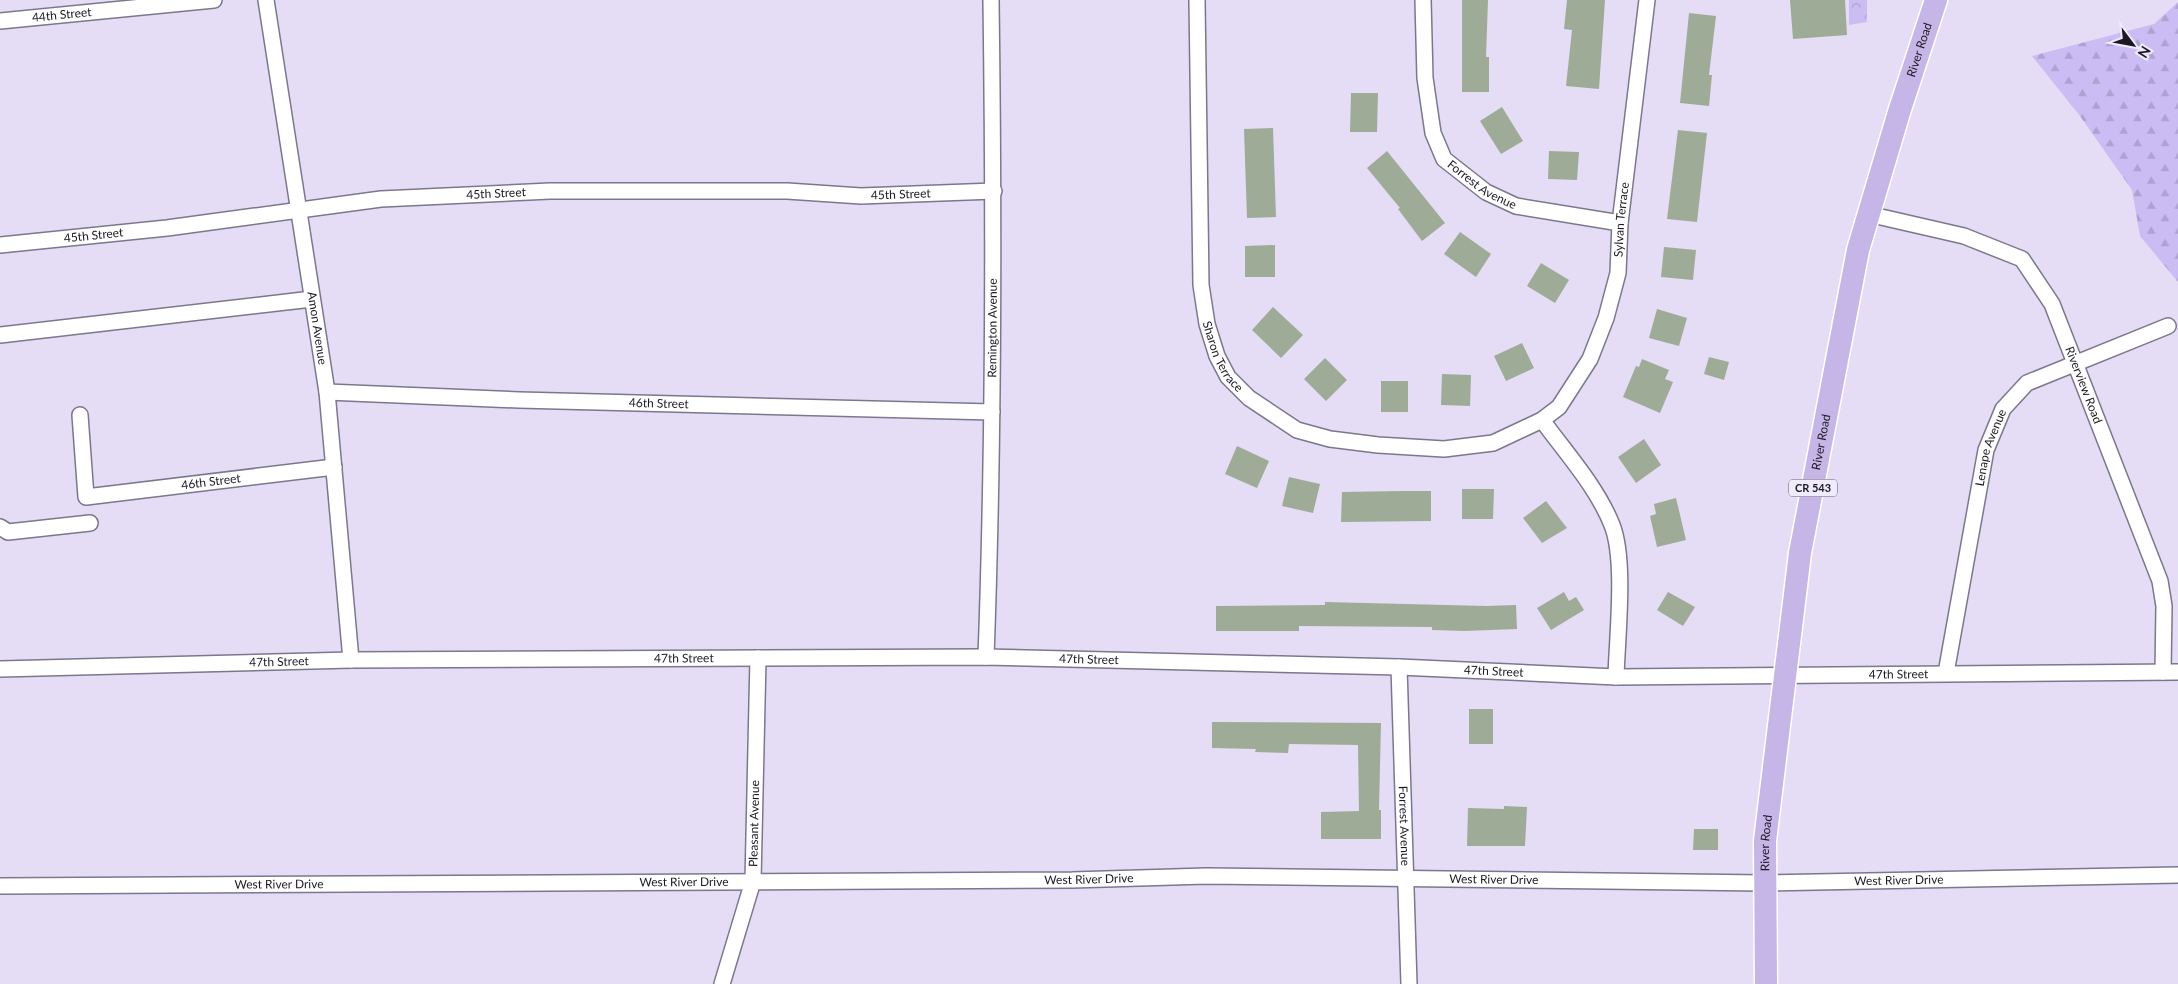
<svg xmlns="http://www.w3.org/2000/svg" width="2178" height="984" viewBox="0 0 2178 984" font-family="Lato,sans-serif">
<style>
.forest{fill:url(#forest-firs)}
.park{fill:url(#park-crowns)}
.building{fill:#9eac97}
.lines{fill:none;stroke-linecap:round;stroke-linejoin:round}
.street-casing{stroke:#7c778c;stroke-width:18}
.primary-casing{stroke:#fff;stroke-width:25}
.street{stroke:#fff;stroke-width:15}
.primary{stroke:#c5b6e7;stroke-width:22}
.labels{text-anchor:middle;stroke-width:5;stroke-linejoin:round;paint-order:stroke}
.shield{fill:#f0ebff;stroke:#5b5764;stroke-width:1}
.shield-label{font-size:11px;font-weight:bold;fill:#1b1821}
.street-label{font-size:12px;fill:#1b1821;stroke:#f0ebff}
</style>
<defs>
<pattern id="forest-firs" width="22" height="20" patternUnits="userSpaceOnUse" patternTransform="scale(1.25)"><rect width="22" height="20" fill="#ccbcf4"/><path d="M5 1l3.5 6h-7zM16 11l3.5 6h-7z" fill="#afa1d1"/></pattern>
<pattern id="park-crowns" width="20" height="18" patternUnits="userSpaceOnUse" patternTransform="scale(1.25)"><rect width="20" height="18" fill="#ccbcf4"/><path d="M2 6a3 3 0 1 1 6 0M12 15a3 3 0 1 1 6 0" fill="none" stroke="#afa1d1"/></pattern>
</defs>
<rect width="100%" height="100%" fill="#e4ddf5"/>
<path class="forest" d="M 2178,2 L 2178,282 L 2140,236 L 2132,190 L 2080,116 L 2032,56 L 2154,24 Z"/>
<path class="park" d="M 1849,0 L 1867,0 L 1867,22 L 1849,25 Z"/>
<g class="building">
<path d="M 1462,0 L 1488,0 L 1486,57 L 1489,57 L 1489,92 L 1462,92 Z"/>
<path d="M 1567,0 L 1605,0 L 1599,89 L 1566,86 L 1572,30 L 1564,29 Z"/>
<path d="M 1790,0 L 1845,0 L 1847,35 L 1793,39 Z"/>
<path d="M 1689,13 L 1716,16 L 1709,75 L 1712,75 L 1709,106 L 1680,103 Z"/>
<path d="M 1351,93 L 1378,93 L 1377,132 L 1350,132 Z"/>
<path d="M 1502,107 L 1523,141 L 1501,154 L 1480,121 Z"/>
<path d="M 1273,128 L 1276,217 L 1247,218 L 1244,129 Z"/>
<path d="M 1678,130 L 1707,133 L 1697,222 L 1667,219 Z"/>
<path d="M 1387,151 L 1445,223 L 1422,241 L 1398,209 L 1400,208 L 1367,168 Z"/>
<path d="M 1549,151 L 1579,152 L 1577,180 L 1548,179 Z"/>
<path d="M 1460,232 L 1491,254 L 1476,277 L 1444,254 Z"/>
<path d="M 1275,245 L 1275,277 L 1245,277 L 1245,246 Z"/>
<path d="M 1664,247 L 1696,250 L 1693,280 L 1661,277 Z"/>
<path d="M 1541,263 L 1569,280 L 1555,303 L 1527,286 Z"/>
<path d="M 1273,307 L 1303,335 L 1281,358 L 1252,330 Z"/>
<path d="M 1657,309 L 1687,318 L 1679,346 L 1649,338 Z"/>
<path d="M 1522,343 L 1534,368 L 1506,381 L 1494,356 Z"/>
<path d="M 1709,357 L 1729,362 L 1724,380 L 1704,374 Z"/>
<path d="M 1325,358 L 1347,380 L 1326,401 L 1304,379 Z"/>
<path d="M 1642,359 L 1669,370 L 1665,379 L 1673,382 L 1660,413 L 1623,397 L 1636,366 L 1639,367 Z"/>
<path d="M 1442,374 L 1471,375 L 1470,406 L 1441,405 Z"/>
<rect x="1381" y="381" width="27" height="31"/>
<path d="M 1644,439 L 1661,465 L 1636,483 L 1618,457 Z"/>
<path d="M 1237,446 L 1269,461 L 1257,488 L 1225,474 Z"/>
<path d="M 1289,477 L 1320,484 L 1313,513 L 1282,506 Z"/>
<path d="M 1462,489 L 1494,489 L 1493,519 L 1462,519 Z"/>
<path d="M 1401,491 L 1431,491 L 1431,521 L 1341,522 L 1342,492 Z"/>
<path d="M 1676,498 L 1686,540 L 1657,547 L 1650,516 L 1656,514 L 1654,504 Z"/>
<path d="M 1546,501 L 1567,528 L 1542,543 L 1523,518 Z"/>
<path d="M 1564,592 L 1569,601 L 1576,597 L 1584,610 L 1551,630 L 1537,608 Z"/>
<path d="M 1668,592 L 1695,607 L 1683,626 L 1657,610 Z"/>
<path d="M 1325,602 L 1486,606 L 1516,605 L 1517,629 L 1465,631 L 1432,630 L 1432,627 L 1299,626 L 1299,631 L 1216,631 L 1216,606 L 1325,605 Z"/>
<rect x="1469" y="709" width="24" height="35"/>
<path d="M 1212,722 L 1381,723 L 1379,810 L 1381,810 L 1381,839 L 1321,839 L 1321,812 L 1359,811 L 1358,745 L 1289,744 L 1288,753 L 1255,752 L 1256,749 L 1212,748 Z"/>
<path d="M 1504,806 L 1527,807 L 1525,846 L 1467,846 L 1468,808 L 1504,809 Z"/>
<path d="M 1694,829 L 1718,829 L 1718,850 L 1693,850 Z"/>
</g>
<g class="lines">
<g class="street-casing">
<g id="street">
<path id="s1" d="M 266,0 L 327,392 L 351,660"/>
<path id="s2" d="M 1197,0 L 1201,285 L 1207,324 L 1217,356 L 1228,377 L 1249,398 L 1297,430 L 1330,439 L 1378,445 L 1444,449 L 1493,443 L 1542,420 L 1559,407 L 1590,359 L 1606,318 L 1618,273 L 1620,223 L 1647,0"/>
<path id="s3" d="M 1423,0 L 1425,78 L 1433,133 L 1444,159 L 1486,192 L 1516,206 L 1620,223"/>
<path id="s4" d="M 0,21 L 214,0"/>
<path id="s5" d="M 1868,214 L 1964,236 L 2022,259 L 2052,304 L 2160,581 L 2164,606 L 2163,672"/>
<path id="s6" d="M 0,245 L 167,228 L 381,199 L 550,191 L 787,191 L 861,196 L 994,191"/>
<path d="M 0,335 L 312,299"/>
<path id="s7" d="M 327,392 L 519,400 L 992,412"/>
<path id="s8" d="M 80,415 L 86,497 L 334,467"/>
<path d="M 1542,420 C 1566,453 1597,487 1612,525 C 1626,560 1617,637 1616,677"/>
<path d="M 0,527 L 8,532 L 90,523"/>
<path id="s9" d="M 986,657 C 994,438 994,219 991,0"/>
<path id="s10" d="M 1399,667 L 1409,984"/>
<path id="s11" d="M 0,669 L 351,660 L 986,657 L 1399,667 L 1616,677 L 2178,672"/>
<path id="s12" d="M 1946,673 L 1986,450 L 2003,409 L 2027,383 L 2168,326"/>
<path id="s13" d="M 0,886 L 1072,880 L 1206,876 L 1764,883 L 2178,875"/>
<path id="s14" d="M 722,984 L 753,881 L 758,658"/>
</g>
</g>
<g class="primary-casing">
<g id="primary">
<path id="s15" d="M 1766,984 L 1765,841 L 1800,553 L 1858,250 L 1900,109 L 1936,0"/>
</g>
</g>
<use href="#street" class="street"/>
<use href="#primary" class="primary"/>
</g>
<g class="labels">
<rect class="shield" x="1789" y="479.5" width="48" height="17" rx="4"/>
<g class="shield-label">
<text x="1813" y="492">CR 543</text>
</g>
<g class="street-label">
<text dy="4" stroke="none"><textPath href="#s4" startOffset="62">44th Street</textPath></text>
<text dy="4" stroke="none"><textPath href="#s15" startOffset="951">River Road</textPath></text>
<text dy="4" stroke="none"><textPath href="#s3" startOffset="208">Forrest Avenue</textPath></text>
<text dy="4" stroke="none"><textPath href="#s6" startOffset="499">45th Street</textPath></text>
<text dy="4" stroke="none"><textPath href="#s6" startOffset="904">45th Street</textPath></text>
<text dy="4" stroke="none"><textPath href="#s2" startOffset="944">Sylvan Terrace</textPath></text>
<text dy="4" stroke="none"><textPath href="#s6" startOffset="94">45th Street</textPath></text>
<text dy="4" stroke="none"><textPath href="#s1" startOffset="332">Amon Avenue</textPath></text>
<text dy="4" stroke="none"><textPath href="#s9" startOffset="329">Remington Avenue</textPath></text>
<text dy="4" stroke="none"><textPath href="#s2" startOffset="361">Sharon Terrace</textPath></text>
<text dy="4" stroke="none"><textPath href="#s5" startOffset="302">Riverview Road</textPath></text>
<text dy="4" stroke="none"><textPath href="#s7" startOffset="332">46th Street</textPath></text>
<text dy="4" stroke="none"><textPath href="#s15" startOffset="546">River Road</textPath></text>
<text dy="4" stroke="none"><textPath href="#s12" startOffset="230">Lenape Avenue</textPath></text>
<text dy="4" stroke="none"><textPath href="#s8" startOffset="208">46th Street</textPath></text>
<text dy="4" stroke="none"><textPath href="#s11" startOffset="684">47th Street</textPath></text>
<text dy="4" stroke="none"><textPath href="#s11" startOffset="1089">47th Street</textPath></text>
<text dy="4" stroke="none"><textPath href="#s11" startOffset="279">47th Street</textPath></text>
<text dy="4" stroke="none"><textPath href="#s11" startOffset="1494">47th Street</textPath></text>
<text dy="4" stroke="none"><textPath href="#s11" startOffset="1899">47th Street</textPath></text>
<text dy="4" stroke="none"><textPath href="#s14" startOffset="165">Pleasant Avenue</textPath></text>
<text dy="4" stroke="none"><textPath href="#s10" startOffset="159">Forrest Avenue</textPath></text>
<text dy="4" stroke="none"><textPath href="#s15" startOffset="141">River Road</textPath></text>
<text dy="4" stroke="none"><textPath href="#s13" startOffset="1089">West River Drive</textPath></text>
<text dy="4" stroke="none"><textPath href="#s13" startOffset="1494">West River Drive</textPath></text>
<text dy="4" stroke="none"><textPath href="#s13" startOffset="1899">West River Drive</textPath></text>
<text dy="4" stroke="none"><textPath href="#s13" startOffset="684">West River Drive</textPath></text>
<text dy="4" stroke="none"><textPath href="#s13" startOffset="279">West River Drive</textPath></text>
</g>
</g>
<g transform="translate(2133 45) rotate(122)" stroke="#f0ebff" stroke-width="4" paint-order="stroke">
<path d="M0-4L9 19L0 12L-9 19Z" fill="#1b1821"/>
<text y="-8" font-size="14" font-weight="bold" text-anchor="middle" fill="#1b1821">N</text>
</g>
</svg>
